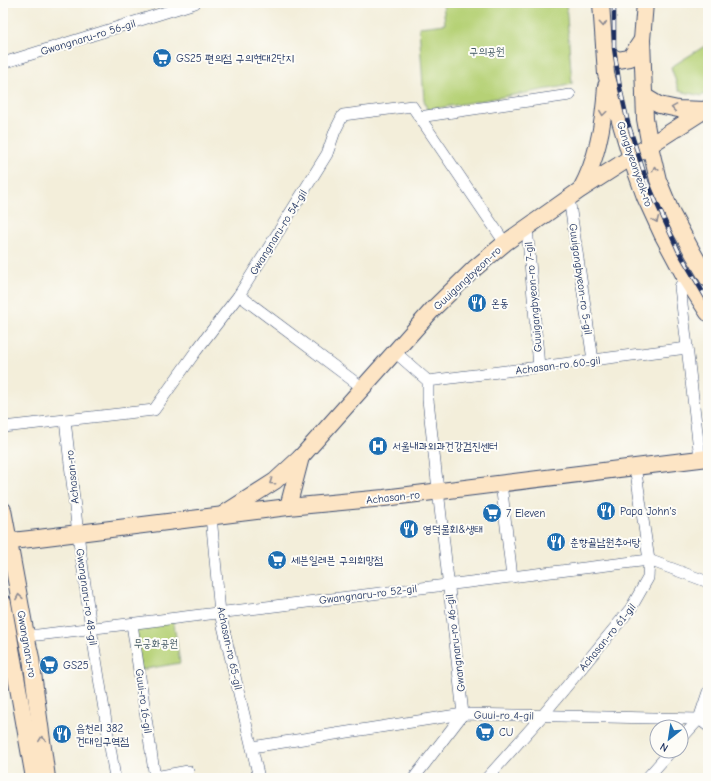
<svg xmlns="http://www.w3.org/2000/svg" width="711" height="781" viewBox="0 0 711 781" font-family="'Comic Neue','Poor Story',sans-serif">
<style>
.green{fill:#b6d176;stroke:#68806a}
.lines{fill:none;stroke-linecap:round;stroke-linejoin:round}
.minor-casing{stroke:#3b4c71;stroke-width:12}
.secondary-casing{stroke:#3b4c71;stroke-width:18}
.minor{stroke:#fff;stroke-width:11}
.secondary{stroke:#fde5c5;stroke-width:16}
.rail-casing{stroke:#1b2f5e;stroke-width:4.5}
.rail{stroke:#fdfcf7;stroke-width:3;stroke-dasharray:9;stroke-linecap:butt}
.oneway{stroke:#8c8a92}
.labels{text-anchor:middle;stroke-width:4;stroke-linejoin:round;paint-order:stroke}
.street-label{font-size:11px;fill:#1b2f5e;stroke:#fdfcf7}
.park-label{font-size:11px;fill:#425864;stroke:#fdfcf7}
.poi-label{font-size:11px;fill:#1b2f5e;stroke:#fdfcf7;text-anchor:start}
</style>
<rect width="100%" height="100%" fill="#fdfcf7"/>
<filter id="ink" filterUnits="userSpaceOnUse"><feTurbulence type="fractalNoise" baseFrequency=".025" numOctaves="2"/><feDisplacementMap in="SourceGraphic" scale="8" xChannelSelector="R" yChannelSelector="G"/><feConvolveMatrix kernelMatrix="1 2 1 2 8 2 1 2 1" color-interpolation-filters="sRGB"/></filter>
<filter id="wash" filterUnits="userSpaceOnUse"><feTurbulence type="fractalNoise" baseFrequency=".012" numOctaves="4" result="noise"/><feDisplacementMap in="SourceGraphic" scale="16" xChannelSelector="R" yChannelSelector="G"/><feGaussianBlur stdDeviation="0.9" result="paint"/><feColorMatrix in="noise" values="0 0 0 0 0 0 0 0 0 0 0 0 0 0 0 0 0 1.4 0 .05"/><feComposite in="paint" operator="in"/></filter>
<g filter="url(#wash)">
<rect width="100%" height="100%" fill="#f3eeda"/>
<g class="green">
<path d="M 443,3 L 566,3 L 572,84 L 560,87 L 427,110 L 424,100 L 419,27 L 445,24 Z"/>
<path d="M 708,44 L 708,92 L 702,96 L 679,91 L 671,67 Z"/>
<path d="M 173,618 L 180,663 L 140,670 L 132,624 Z"/>
</g>
</g>
<g filter="url(#ink)">
<g class="lines">
<g class="minor-casing">
<g id="minor">
<path d="M 3,63 L 195,3"/>
<path d="M 419,117 L 570,95"/>
<path d="M 569,198 L 593,360"/>
<path d="M 527,227 L 539,367"/>
<path d="M 685,277 L 680,287 L 700,458"/>
<path d="M 239,295 L 363,388"/>
<path d="M 395,352 L 428,381 L 428,400 L 463,714 L 414,778"/>
<path d="M 428,381 L 687,348"/>
<path d="M 65,420 L 78,534 L 91,628 L 115,778"/>
<path d="M 3,427 L 154,410 L 196,351 L 239,295 L 327,154 L 335,131 L 343,115 L 412,106 L 505,243"/>
<path d="M 501,483 L 512,577"/>
<path d="M 211,516 L 220,613 L 259,778"/>
<path d="M 132,624 L 155,778"/>
<path d="M 26,635 L 38,635 L 649,560 L 708,582"/>
<path d="M 681,739 L 699,719 L 708,692"/>
<path d="M 252,747 L 463,714 L 699,719 L 708,726"/>
<path d="M 155,777 L 188,771"/>
<path d="M 487,778 L 543,715 L 631,608 L 648,578 L 649,560 L 635,466"/>
<path d="M 647,778 L 671,751"/>
</g>
</g>
<g class="secondary-casing">
<g id="secondary">
<path d="M 601,3 L 606,74 L 631,158 L 645,197 L 662,234 L 685,277 L 708,313"/>
<path d="M 645,3 L 642,40 L 645,119 L 650,146 L 658,180 L 672,214 L 693,253 L 708,279"/>
<path d="M 604,45 L 611,56 L 618,60 L 630,58 L 642,40"/>
<path d="M 644,96 L 659,105 L 678,109 L 706,110"/>
<path d="M 581,189 C 598,158 604,121 606,86"/>
<path d="M 288,507 L 301,457"/>
<path d="M 3,510 L 9,542 L 26,635 L 31,658 L 47,778"/>
<path d="M 225,513 L 275,481 L 301,457 L 433,309 L 475,268 L 505,243 L 580,190 L 708,108"/>
<path d="M 3,542 L 30,539 L 288,507 L 384,498 L 708,458"/>
<path d="M 3,603 L 34,778"/>
</g>
</g>
<use href="#minor" class="minor"/>
<use href="#secondary" class="secondary"/>
<g class="rail-casing">
<path id="rail" d="M 614,3 L 614,48 L 620,88 L 628,123 L 647,182 L 678,250 L 708,301"/>
</g>
<use href="#rail" class="rail"/>
</g>
<defs><path id="oneway-chevron" d="M-2-3.5L2.5 0L-2 3.5" fill="none" stroke-width="1.6" stroke-linecap="round" stroke-linejoin="round"/></defs>
<g class="oneway">
<use href="#oneway-chevron" transform="translate(603 24) rotate(85)"/>
<use href="#oneway-chevron" transform="translate(674 108) rotate(-171)"/>
<use href="#oneway-chevron" transform="translate(603 113) rotate(98)"/>
<use href="#oneway-chevron" transform="translate(655 169) rotate(-104)"/>
<use href="#oneway-chevron" transform="translate(656 220) rotate(66)"/>
<use href="#oneway-chevron" transform="translate(272 482) rotate(145)"/>
<use href="#oneway-chevron" transform="translate(19 597) rotate(-100)"/>
<use href="#oneway-chevron" transform="translate(42 739) rotate(-98)"/>
</g>
</g>
<defs>
<g id="supermarket-disc" transform="scale(1)"><circle r="9.5" fill="#1f6fb2" stroke="#fdfcf7"/><path d="M-6-5.5h2.5l.6 2H6L4.5 2H-2.5L-4.4-4H-6ZM-1.5 3.2a1.3 1.3 0 1 0 .1 0ZM3 3.2a1.3 1.3 0 1 0 .1 0Z" fill="#fff"/></g>
<g id="restaurant-disc" transform="scale(1)"><circle r="9.5" fill="#1f6fb2" stroke="#fdfcf7"/><path d="M-5-6h1v4h1v-4h1v4h1v-4h1v5L-1.5 .5V6h-2V.5L-5-1ZM5-6V6H3V1.5H1.5Q1.5-4 5-6Z" fill="#fff"/></g>
<g id="hospital-disc" transform="scale(1)"><circle r="9.5" fill="#1f6fb2" stroke="#fdfcf7"/><path d="M-5-5h3v3.5h4V-5h3V5h-3V1.5h-4V5h-3Z" fill="#fff"/></g>
</defs>
<g fill-rule="evenodd">
<use href="#supermarket-disc" x="162" y="58"/>
<use href="#restaurant-disc" x="477" y="303"/>
<use href="#hospital-disc" x="378" y="446"/>
<use href="#restaurant-disc" x="606" y="511"/>
<use href="#supermarket-disc" x="492" y="513"/>
<use href="#restaurant-disc" x="409" y="529"/>
<use href="#restaurant-disc" x="556" y="542"/>
<use href="#supermarket-disc" x="277" y="560"/>
<use href="#supermarket-disc" x="49" y="665"/>
<use href="#supermarket-disc" x="485" y="732"/>
<use href="#restaurant-disc" x="62" y="734"/>
</g>
<g class="labels">
<g class="street-label">
<text transform="translate(88 37) rotate(-17)" y="4">Gwangnaru-ro 56-gil</text>
<text transform="translate(635 164) rotate(71)" y="4">Gangbyeonyeok-ro</text>
<text transform="translate(278 232) rotate(-58)" y="4">Gwangnaru-ro 54-gil</text>
<text transform="translate(467 278) rotate(-43)" y="4">Guuigangbyeon-ro</text>
<text transform="translate(581 279) rotate(82)" y="4">Guuigangbyeon-ro 5-gil</text>
<text transform="translate(533 297) rotate(-95)" y="4">Guuigangbyeon-ro 7-gil</text>
<text transform="translate(558 365) rotate(-7)" y="4">Achasan-ro 60-gil</text>
<text transform="translate(72 477) rotate(-96)" y="4">Achasan-ro</text>
<text transform="translate(393 497) rotate(-6)" y="4">Achasan-ro</text>
<text transform="translate(368 594) rotate(-7)" y="4">Gwangnaru-ro 52-gil</text>
<text transform="translate(87 597) rotate(82)" y="4">Gwangnaru-ro 48-gil</text>
<text transform="translate(607 637) rotate(-51)" y="4">Achasan-ro 61-gil</text>
<text transform="translate(455 643) rotate(-97)" y="4">Gwangnaru-ro 46-gil</text>
<text transform="translate(27 644) rotate(80)" y="4">Gwangnaru-ro</text>
<text transform="translate(230 648) rotate(78)" y="4">Achasan-ro 65-gil</text>
<text transform="translate(144 701) rotate(82)" y="4">Guui-ro 16-gil</text>
<text transform="translate(504 715) rotate(1)" y="4">Guui-ro 4-gil</text>
</g>
<g class="park-label">
<text x="487" y="55">구의공원</text>
<text x="156" y="647">무궁화공원</text>
</g>
<g class="poi-label">
<text x="176" y="62">GS25 편의점 구의현대2단지</text>
<text x="491" y="307">온동</text>
<text x="392" y="450">서울내과외과건강검진센터</text>
<text x="620" y="515">Papa John's</text>
<text x="506" y="517">7 Eleven</text>
<text x="423" y="533">영덕물회&amp;생태</text>
<text x="570" y="546">춘향골남원추어탕</text>
<text x="291" y="564">세븐일레븐 구의희망점</text>
<text x="63" y="669">GS25</text>
<text x="76" y="732">읍천리 382<tspan x="76" dy="13">건대입구역점</tspan></text>
<text x="499" y="736">CU</text>
</g>
</g>
<rect width="711" height="781" fill="none" stroke="#fdfcf7" stroke-width="16"/>
<g transform="translate(669 739) rotate(210)"><circle r="19" fill="#fdfcf7" stroke="#a3aaba"/>
<path d="M0-3L7 15L0 10L-7 15Z" fill="#1f6fb2"/>
<text y="-6" font-size="11" font-weight="bold" text-anchor="middle" fill="#1b2f5e">N</text>
</g>
</svg>
